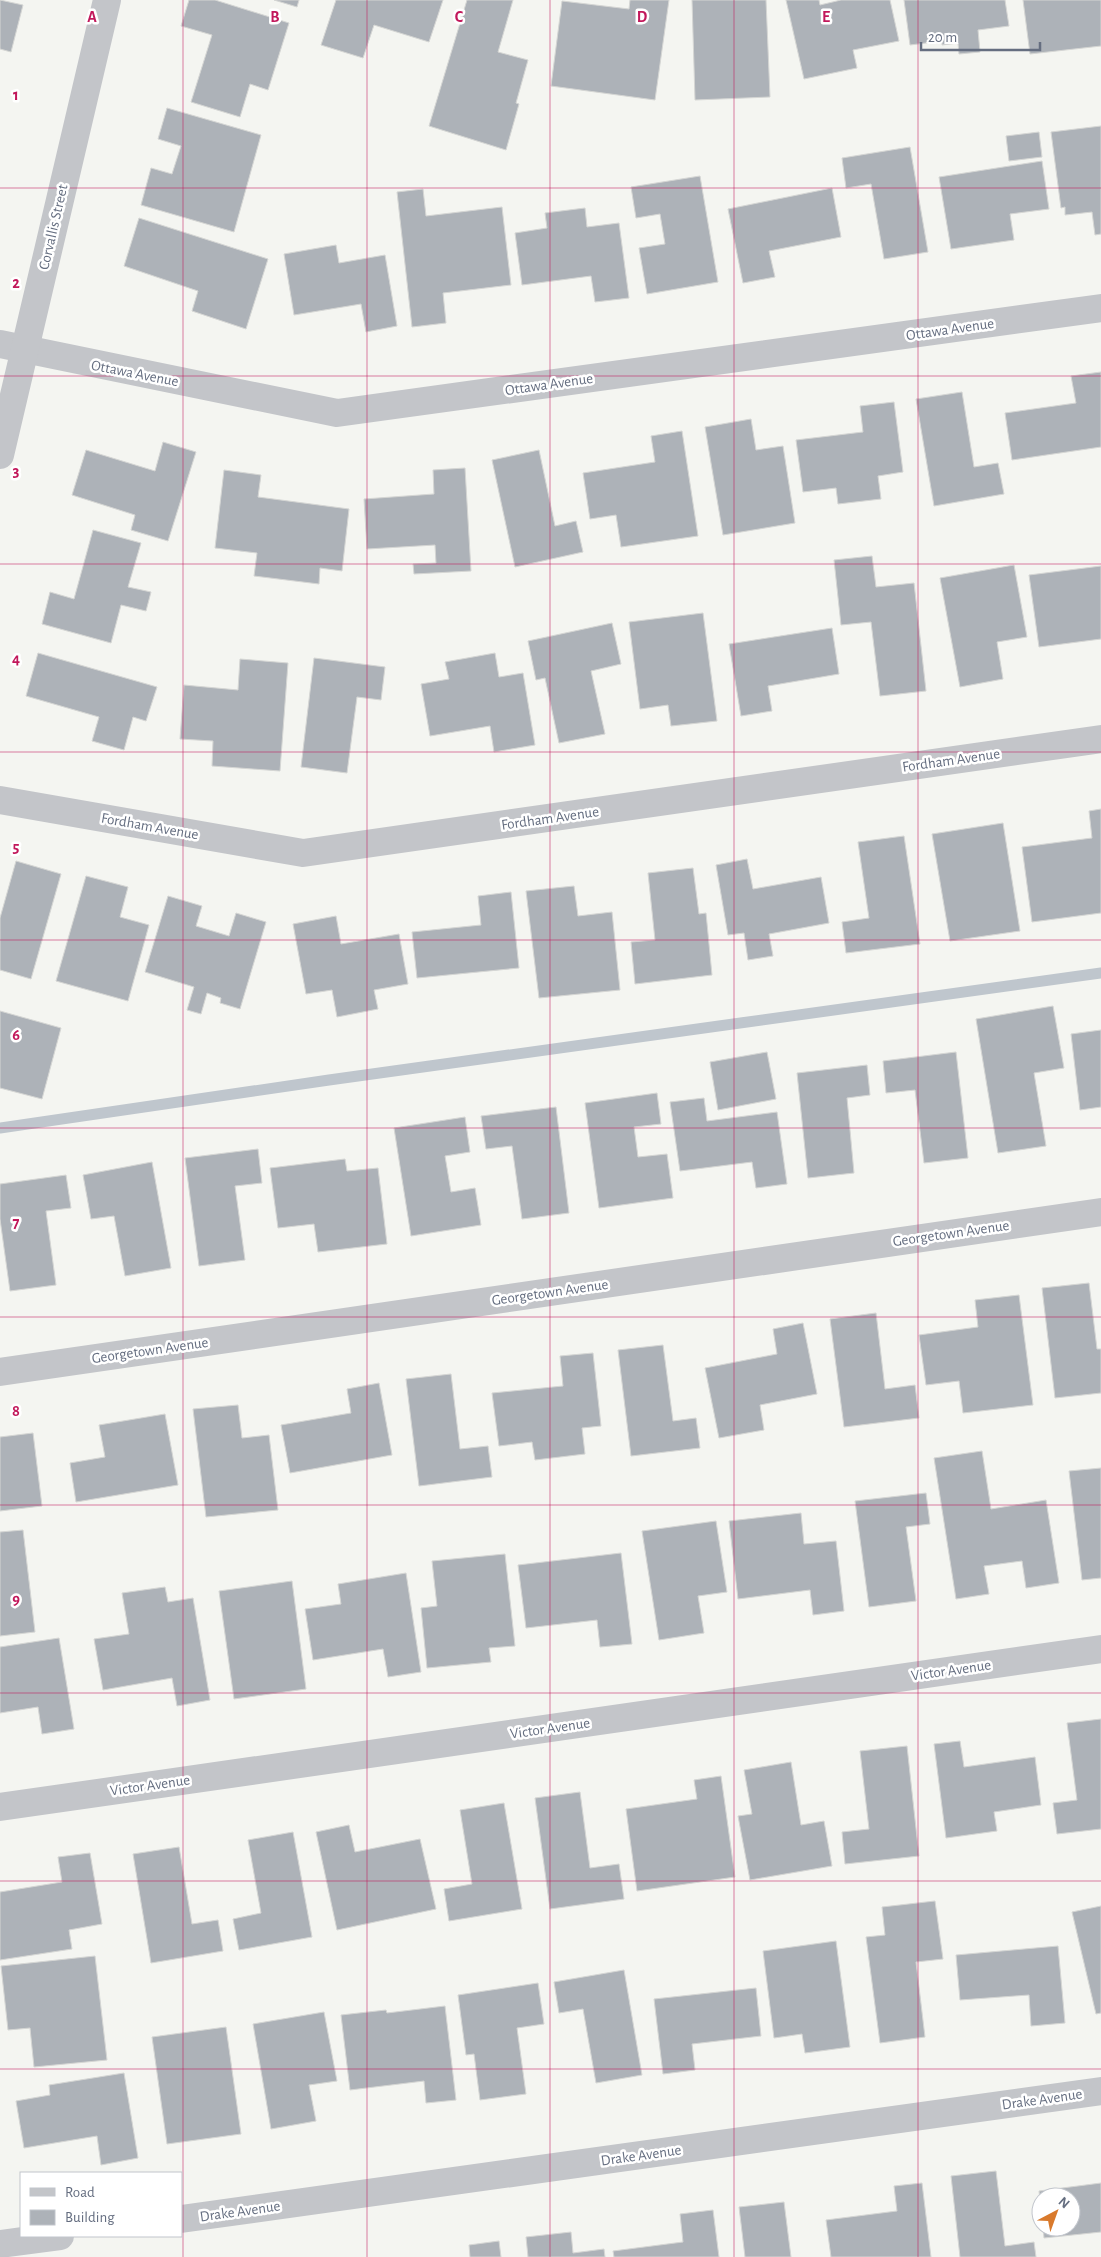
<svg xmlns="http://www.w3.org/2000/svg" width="1101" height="2257" viewBox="0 0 1101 2257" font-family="'Alegreya Sans',sans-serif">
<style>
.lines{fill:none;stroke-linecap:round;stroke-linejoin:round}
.stream{stroke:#bfc6cd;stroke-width:11}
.building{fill:#adb2b8;stroke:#d5d6d4}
.minor{stroke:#c3c5c9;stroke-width:28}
.grid{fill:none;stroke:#c2185b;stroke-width:1;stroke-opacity:0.55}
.labels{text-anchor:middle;stroke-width:5;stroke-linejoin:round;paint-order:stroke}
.street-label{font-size:15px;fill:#656e80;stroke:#fff}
.grid-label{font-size:16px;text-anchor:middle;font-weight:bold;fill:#c2185b;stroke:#fff;stroke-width:5;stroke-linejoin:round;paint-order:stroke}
</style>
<rect width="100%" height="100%" fill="#f4f5f1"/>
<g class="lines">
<path class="stream" d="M 0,1128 L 329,1080 L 1101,973"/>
</g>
<g class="building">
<path d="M 0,0 L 23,5 L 11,52 L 0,49 Z"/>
<path d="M 189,0 L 215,0 L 289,23 L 268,90 L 250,84 L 240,117 L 191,102 L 212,35 L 181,26 Z"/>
<path d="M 274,0 L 299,0 L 297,7 Z"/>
<path d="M 336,0 L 443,0 L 429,42 L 374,25 L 363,58 L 321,45 Z"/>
<path d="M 467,0 L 513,0 L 498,52 L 528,60 L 516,103 L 519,104 L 506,150 L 429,126 Z"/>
<path d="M 630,0 L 669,0 L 655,100 L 551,86 L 562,1 L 629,9 Z"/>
<path d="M 692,0 L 766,0 L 770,97 L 695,100 Z"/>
<path d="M 786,0 L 819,0 L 820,5 L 841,0 L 890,0 L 899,41 L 853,50 L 857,68 L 804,79 Z"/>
<path d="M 904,0 L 1005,0 L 1009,26 L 978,30 L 980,52 L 959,54 L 958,43 L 942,45 L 942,41 L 910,45 Z"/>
<path d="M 1023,0 L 1101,0 L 1101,46 L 1030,54 Z"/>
<path d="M 167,108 L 261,135 L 234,232 L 141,205 L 151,168 L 172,174 L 181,146 L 158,139 Z"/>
<path d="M 1101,126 L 1101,234 L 1095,235 L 1092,212 L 1065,215 L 1065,207 L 1061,208 L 1051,132 Z"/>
<path d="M 1039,132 L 1042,157 L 1009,161 L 1006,136 Z"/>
<path d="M 910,147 L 928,252 L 884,259 L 871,184 L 846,188 L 842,158 Z"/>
<path d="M 1042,161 L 1049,209 L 1010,214 L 1014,240 L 951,249 L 939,177 Z"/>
<path d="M 700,176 L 718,282 L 647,294 L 639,248 L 665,244 L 660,214 L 636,218 L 631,187 Z"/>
<path d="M 832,188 L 841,237 L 769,251 L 775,277 L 743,283 L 728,209 Z"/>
<path d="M 423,189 L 426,216 L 502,207 L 511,285 L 443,293 L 446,323 L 412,327 L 397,192 Z"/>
<path d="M 585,208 L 587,227 L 619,223 L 629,298 L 595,302 L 591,276 L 522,285 L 515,233 L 547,228 L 545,213 Z"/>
<path d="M 139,218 L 268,259 L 246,329 L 192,311 L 198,291 L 124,266 Z"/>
<path d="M 336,245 L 339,263 L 385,255 L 397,326 L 366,332 L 361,304 L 294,315 L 284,254 Z"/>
<path d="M 1101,372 L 1101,447 L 1012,460 L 1005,413 L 1076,403 L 1071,376 Z"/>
<path d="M 962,392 L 974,467 L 998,463 L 1004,494 L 934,506 L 916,399 Z"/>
<path d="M 894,402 L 903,472 L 878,476 L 881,499 L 838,504 L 836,488 L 803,492 L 796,440 L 863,432 L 860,406 Z"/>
<path d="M 751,419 L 756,450 L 783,446 L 795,523 L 723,535 L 705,427 Z"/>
<path d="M 682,431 L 698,536 L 621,547 L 616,515 L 590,519 L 583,473 L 655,462 L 651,436 Z"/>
<path d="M 163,442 L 196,452 L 168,541 L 131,530 L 135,515 L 72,495 L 86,450 L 155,471 Z"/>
<path d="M 539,450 L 555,526 L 576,521 L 583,552 L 515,567 L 492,460 Z"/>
<path d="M 465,468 L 471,571 L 414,574 L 413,564 L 436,563 L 435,545 L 367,549 L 364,499 L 434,494 L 433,470 Z"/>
<path d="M 224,470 L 261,475 L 258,497 L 349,509 L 342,571 L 320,568 L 319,584 L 254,576 L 257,553 L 215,548 Z"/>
<path d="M 93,530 L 141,543 L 128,587 L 151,592 L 146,611 L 121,605 L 111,643 L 42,624 L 50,592 L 74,599 Z"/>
<path d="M 872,556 L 876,587 L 914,583 L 926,691 L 880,696 L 871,622 L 841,625 L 834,560 Z"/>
<path d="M 1014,565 L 1027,637 L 997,642 L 1003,679 L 960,687 L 940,578 Z"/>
<path d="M 1101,566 L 1101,639 L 1039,647 L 1029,575 Z"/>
<path d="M 703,613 L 717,721 L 671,726 L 668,705 L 640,709 L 629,622 Z"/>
<path d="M 612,623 L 621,664 L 591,671 L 605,734 L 559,743 L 545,678 L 536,680 L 528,641 Z"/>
<path d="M 832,628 L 839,674 L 768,686 L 772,711 L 741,716 L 729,644 Z"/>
<path d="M 38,653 L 157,687 L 146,721 L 133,717 L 124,750 L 92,741 L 99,717 L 26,696 Z"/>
<path d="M 495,653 L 499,677 L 523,673 L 535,745 L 494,752 L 490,726 L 430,736 L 421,684 L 449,679 L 445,662 Z"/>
<path d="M 314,658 L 385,667 L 381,700 L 357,697 L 347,773 L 301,767 Z"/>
<path d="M 240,659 L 288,663 L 280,771 L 212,766 L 213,741 L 180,739 L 184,685 L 238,690 Z"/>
<path d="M 1101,809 L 1101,913 L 1032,922 L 1022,847 L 1092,838 L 1089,811 Z"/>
<path d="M 1003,823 L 1020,931 L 950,941 L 932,834 Z"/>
<path d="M 904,836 L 920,944 L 846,953 L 842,922 L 869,918 L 858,842 Z"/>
<path d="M 747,859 L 753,889 L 821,877 L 829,923 L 769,934 L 773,956 L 748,960 L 744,933 L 728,935 L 716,865 Z"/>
<path d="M 16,861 L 61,874 L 31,979 L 0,970 L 0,918 Z"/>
<path d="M 693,868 L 699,914 L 706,913 L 712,975 L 635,984 L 631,942 L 655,940 L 648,873 Z"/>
<path d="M 86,876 L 128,887 L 120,917 L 149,925 L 128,1001 L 56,981 Z"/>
<path d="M 574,886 L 578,916 L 612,912 L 620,990 L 539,998 L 526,891 Z"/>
<path d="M 511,892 L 519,968 L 417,978 L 412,932 L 481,925 L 478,896 Z"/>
<path d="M 168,896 L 202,906 L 196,926 L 229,936 L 236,913 L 266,922 L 240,1009 L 220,1003 L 221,998 L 207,993 L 201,1014 L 187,1010 L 194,987 L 145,972 Z"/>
<path d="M 336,916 L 341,944 L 399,934 L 408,984 L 374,990 L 378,1009 L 337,1017 L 332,990 L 306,994 L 293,924 Z"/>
<path d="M 1053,1006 L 1064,1068 L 1034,1073 L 1046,1146 L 998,1153 L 976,1019 Z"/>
<path d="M 0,1011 L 61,1028 L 42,1099 L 0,1088 Z"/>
<path d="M 1101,1030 L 1101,1107 L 1080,1110 L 1071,1034 Z"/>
<path d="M 767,1052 L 776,1099 L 718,1110 L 710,1062 Z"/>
<path d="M 956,1052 L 968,1158 L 924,1163 L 915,1090 L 886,1093 L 883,1061 Z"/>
<path d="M 867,1065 L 870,1095 L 847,1098 L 854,1173 L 808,1178 L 797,1073 Z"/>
<path d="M 657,1093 L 661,1124 L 634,1127 L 638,1157 L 667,1154 L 673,1198 L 599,1208 L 585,1103 Z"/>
<path d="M 704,1098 L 707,1121 L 777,1112 L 787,1184 L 756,1188 L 752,1162 L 680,1171 L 670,1102 Z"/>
<path d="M 556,1107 L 569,1213 L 522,1219 L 512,1146 L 486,1149 L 481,1116 Z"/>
<path d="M 465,1117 L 470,1152 L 445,1156 L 451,1192 L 475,1188 L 481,1225 L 411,1236 L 394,1128 Z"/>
<path d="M 258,1149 L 262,1183 L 235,1186 L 245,1260 L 199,1266 L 185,1158 Z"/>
<path d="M 345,1159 L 347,1171 L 378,1168 L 387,1244 L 318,1252 L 314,1224 L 278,1228 L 270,1168 Z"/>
<path d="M 152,1162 L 171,1268 L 125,1276 L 114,1216 L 91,1219 L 83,1175 Z"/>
<path d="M 66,1175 L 71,1208 L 46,1211 L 56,1285 L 10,1291 L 0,1219 L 0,1184 Z"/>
<path d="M 1089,1283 L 1097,1349 L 1101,1349 L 1101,1393 L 1055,1398 L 1042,1288 Z"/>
<path d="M 1019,1295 L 1033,1405 L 963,1413 L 959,1381 L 926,1385 L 919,1335 L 978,1327 L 975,1300 Z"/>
<path d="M 876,1313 L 885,1389 L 915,1385 L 919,1418 L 844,1427 L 830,1319 Z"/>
<path d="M 803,1323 L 817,1394 L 760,1405 L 764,1430 L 719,1438 L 705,1368 L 777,1354 L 773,1329 Z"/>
<path d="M 663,1345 L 673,1421 L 696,1418 L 700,1448 L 631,1456 L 618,1350 Z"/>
<path d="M 593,1353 L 601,1426 L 582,1428 L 585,1454 L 535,1460 L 532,1442 L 499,1446 L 492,1393 L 563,1386 L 560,1356 Z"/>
<path d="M 451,1374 L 460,1449 L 488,1446 L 492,1477 L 419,1486 L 406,1379 Z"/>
<path d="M 379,1383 L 392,1455 L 290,1473 L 281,1425 L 351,1413 L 347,1389 Z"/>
<path d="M 238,1405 L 242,1438 L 269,1435 L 278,1510 L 206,1517 L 193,1409 Z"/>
<path d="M 165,1414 L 178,1485 L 76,1502 L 70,1463 L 105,1457 L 99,1425 Z"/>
<path d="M 33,1433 L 42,1506 L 0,1511 L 0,1437 Z"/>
<path d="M 982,1451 L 991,1509 L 1046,1500 L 1059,1583 L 1026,1588 L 1022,1561 L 984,1566 L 989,1594 L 956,1599 L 934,1458 Z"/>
<path d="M 1101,1468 L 1101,1578 L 1082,1580 L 1069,1471 Z"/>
<path d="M 926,1493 L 930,1524 L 906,1527 L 916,1601 L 869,1607 L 855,1501 Z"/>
<path d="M 801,1513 L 804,1544 L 836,1541 L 844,1611 L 813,1615 L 810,1590 L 738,1599 L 729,1521 Z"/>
<path d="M 716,1521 L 727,1592 L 698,1596 L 704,1633 L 659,1640 L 642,1531 Z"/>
<path d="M 23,1530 L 35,1632 L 0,1636 L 0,1532 Z"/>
<path d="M 621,1553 L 632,1644 L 600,1647 L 597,1620 L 526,1628 L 518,1565 Z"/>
<path d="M 505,1554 L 515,1646 L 489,1648 L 491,1662 L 427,1668 L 421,1608 L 437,1606 L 432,1561 Z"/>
<path d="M 406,1573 L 421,1672 L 388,1677 L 383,1649 L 313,1660 L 305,1609 L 341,1604 L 338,1584 Z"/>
<path d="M 292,1581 L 306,1689 L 234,1699 L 219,1591 Z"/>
<path d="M 165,1587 L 168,1602 L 193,1598 L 210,1700 L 177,1706 L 172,1678 L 103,1690 L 94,1639 L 129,1634 L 122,1593 Z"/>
<path d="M 59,1638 L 74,1729 L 42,1734 L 38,1707 L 0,1713 L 0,1647 Z"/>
<path d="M 1101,1719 L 1101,1829 L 1057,1834 L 1053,1803 L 1077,1800 L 1067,1723 Z"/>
<path d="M 960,1741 L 964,1767 L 1035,1757 L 1041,1805 L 994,1812 L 997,1831 L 946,1838 L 934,1744 Z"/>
<path d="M 907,1746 L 919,1856 L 845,1864 L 842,1832 L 869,1829 L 860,1751 Z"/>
<path d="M 791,1762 L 801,1825 L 824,1821 L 832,1866 L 750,1880 L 738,1816 L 752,1814 L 744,1770 Z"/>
<path d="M 721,1776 L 735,1877 L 637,1891 L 626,1809 L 697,1799 L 694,1780 Z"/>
<path d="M 580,1792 L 590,1868 L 619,1864 L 624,1899 L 550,1909 L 535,1798 Z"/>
<path d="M 504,1803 L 522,1909 L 449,1921 L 444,1889 L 472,1884 L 460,1810 Z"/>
<path d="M 349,1825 L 355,1852 L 420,1839 L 436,1909 L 337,1930 L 316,1832 Z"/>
<path d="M 293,1832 L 312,1937 L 239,1950 L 233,1919 L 261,1913 L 248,1840 Z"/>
<path d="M 179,1847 L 192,1924 L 218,1920 L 223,1951 L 151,1963 L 133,1854 Z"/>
<path d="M 90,1853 L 102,1924 L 69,1930 L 72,1949 L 0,1960 L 0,1892 L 62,1882 L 58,1857 Z"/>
<path d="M 935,1901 L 943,1959 L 916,1962 L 925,2037 L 880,2043 L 866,1937 L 885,1935 L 882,1907 Z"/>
<path d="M 1101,1906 L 1101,2013 L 1096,2014 L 1072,1912 Z"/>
<path d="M 836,1941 L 850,2047 L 805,2053 L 802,2034 L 774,2038 L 763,1951 Z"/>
<path d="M 1058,1946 L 1065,2023 L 1031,2026 L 1029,1995 L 960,2000 L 956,1955 Z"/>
<path d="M 95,1956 L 107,2060 L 34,2067 L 30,2028 L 8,2030 L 1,1966 Z"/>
<path d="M 624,1970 L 642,2075 L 596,2083 L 583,2009 L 559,2013 L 554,1982 Z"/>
<path d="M 538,1983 L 544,2024 L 517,2028 L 526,2094 L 480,2100 L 474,2054 L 466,2055 L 458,1995 Z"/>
<path d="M 756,1988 L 761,2036 L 692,2044 L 695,2070 L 663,2074 L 654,1999 Z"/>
<path d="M 445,2006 L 456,2100 L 426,2103 L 424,2081 L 350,2090 L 341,2015 L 386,2010 L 387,2013 Z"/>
<path d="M 324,2012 L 337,2081 L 309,2085 L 316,2121 L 271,2129 L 253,2024 Z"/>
<path d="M 226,2027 L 241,2134 L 167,2144 L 152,2037 Z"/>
<path d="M 124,2073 L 138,2158 L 101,2165 L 97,2136 L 24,2148 L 16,2101 L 50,2095 L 49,2085 Z"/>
<path d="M 996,2171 L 1005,2246 L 1034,2242 L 1036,2257 L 960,2257 L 951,2176 Z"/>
<path d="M 922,2183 L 931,2257 L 831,2257 L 826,2220 L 897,2211 L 894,2186 Z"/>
<path d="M 1101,2183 L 1101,2232 L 1044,2238 L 1043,2227 L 1071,2227 L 1071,2197 L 1041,2197 L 1041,2211 L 1039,2191 Z"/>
<path d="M 784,2202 L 791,2257 L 745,2257 L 739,2207 Z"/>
<path d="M 713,2210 L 719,2257 L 614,2257 L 613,2251 L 683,2242 L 680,2214 Z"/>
<path d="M 571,2232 L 573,2253 L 604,2249 L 605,2257 L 528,2257 L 526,2237 Z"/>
<path d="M 499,2241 L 501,2257 L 470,2257 L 469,2245 Z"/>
</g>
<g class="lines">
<g class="minor">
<path d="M 0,344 L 337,413 L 1101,308"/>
<path d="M 0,455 L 107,0"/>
<path d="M 0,800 L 303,853 L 1101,739"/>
<path d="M 0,1372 L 1101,1212"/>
<path d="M 0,1807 L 1101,1649"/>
<path d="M 181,2219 L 1101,2091"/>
<path d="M 0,2244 L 60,2236"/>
</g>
</g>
<path class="grid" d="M 183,0 L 183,2257M 367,0 L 367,2257M 550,0 L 550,2257M 734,0 L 734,2257M 918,0 L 918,2257M 0,188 L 1101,188M 0,376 L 1101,376M 0,564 L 1101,564M 0,752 L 1101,752M 0,940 L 1101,940M 0,1128 L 1101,1128M 0,1317 L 1101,1317M 0,1505 L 1101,1505M 0,1693 L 1101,1693M 0,1881 L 1101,1881M 0,2069 L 1101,2069"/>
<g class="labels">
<g class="street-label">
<text transform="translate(53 227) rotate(-77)" y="5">Corvallis Street</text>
<text transform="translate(950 329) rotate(-8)" y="5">Ottawa Avenue</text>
<text transform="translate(135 373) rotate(11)" y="5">Ottawa Avenue</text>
<text transform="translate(549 384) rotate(-8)" y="5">Ottawa Avenue</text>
<text transform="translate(951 760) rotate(-8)" y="5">Fordham Avenue</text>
<text transform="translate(550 818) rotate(-8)" y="5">Fordham Avenue</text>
<text transform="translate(150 826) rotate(10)" y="5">Fordham Avenue</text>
<text transform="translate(951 1233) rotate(-8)" y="5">Georgetown Avenue</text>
<text transform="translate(550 1292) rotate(-8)" y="5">Georgetown Avenue</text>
<text transform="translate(150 1350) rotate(-8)" y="5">Georgetown Avenue</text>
<text transform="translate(951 1670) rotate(-8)" y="5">Victor Avenue</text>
<text transform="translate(550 1728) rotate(-8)" y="5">Victor Avenue</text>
<text transform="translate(150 1785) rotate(-8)" y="5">Victor Avenue</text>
<text transform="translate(1042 2099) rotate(-8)" y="5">Drake Avenue</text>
<text transform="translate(641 2155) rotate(-8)" y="5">Drake Avenue</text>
<text transform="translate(240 2211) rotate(-8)" y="5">Drake Avenue</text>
</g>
</g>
<g class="grid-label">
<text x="92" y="22">A</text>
<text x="275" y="22">B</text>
<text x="459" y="22">C</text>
<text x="642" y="22">D</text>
<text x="826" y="22">E</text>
<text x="16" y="100">1</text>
<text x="16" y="288">2</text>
<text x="16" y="476">3</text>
<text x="16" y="664">4</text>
<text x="16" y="852">5</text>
<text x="16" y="1040">6</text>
<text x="16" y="1228">7</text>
<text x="16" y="1416">8</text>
<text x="16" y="1604">9</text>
</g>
<rect x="20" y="2172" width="162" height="65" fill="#ffffff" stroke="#c1c5cc"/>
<rect x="30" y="2188" width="25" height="8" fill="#c3c5c9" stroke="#c1c5cc"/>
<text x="65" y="2197" font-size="15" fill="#656e80">Road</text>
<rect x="30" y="2210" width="25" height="15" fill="#adb2b8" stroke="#c1c5cc"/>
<text x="65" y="2222" font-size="15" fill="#656e80">Building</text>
<g transform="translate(1056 2212) rotate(41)"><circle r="24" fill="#ffffff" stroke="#c1c5cc"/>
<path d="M0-4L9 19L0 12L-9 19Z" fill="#d97a2c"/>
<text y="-8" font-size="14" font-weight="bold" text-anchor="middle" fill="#656e80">N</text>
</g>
<path d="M921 42v8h119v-8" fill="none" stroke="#656e80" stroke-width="2.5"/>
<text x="928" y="42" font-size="15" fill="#656e80" stroke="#ffffff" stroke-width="4" paint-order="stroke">20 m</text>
</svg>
